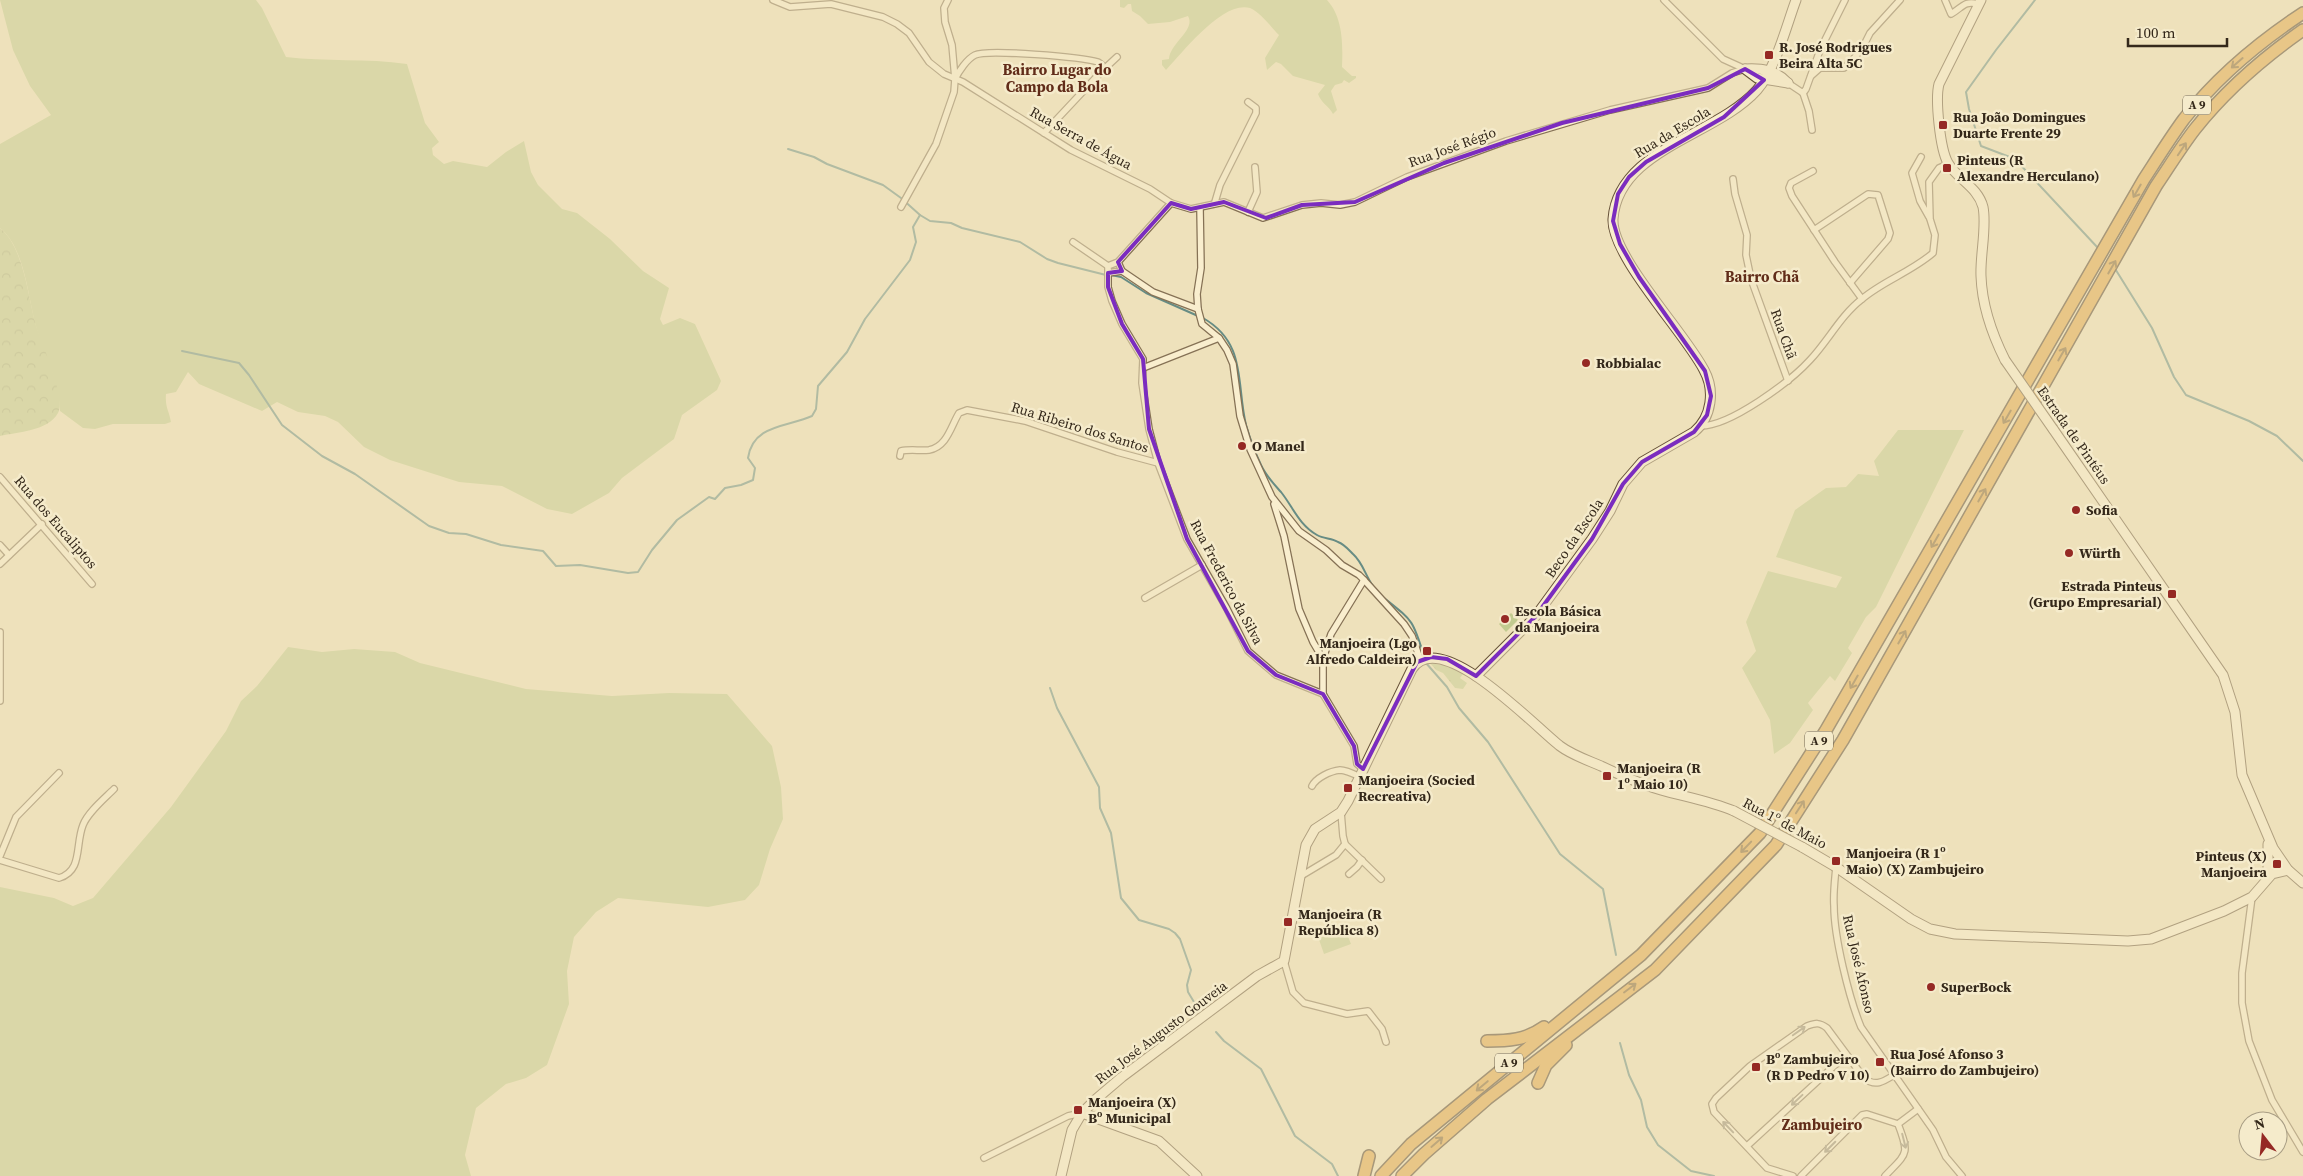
<svg xmlns="http://www.w3.org/2000/svg" width="2303" height="1176" viewBox="0 0 2303 1176" font-family="'Source Serif 4',serif">
<style>
.grass{fill:#c2cb90}
.forest{fill:url(#forest-crowns)}
.park{fill:url(#park-tufts)}
.lines{fill:none;stroke-linecap:round;stroke-linejoin:round}
.stream{stroke:#678c84;stroke-width:2}
.street-casing{stroke:#857155;stroke-width:8}
.secondary-casing{stroke:#675239;stroke-width:11}
.highway-casing{stroke:#523f2a;stroke-width:14}
.street{stroke:#f9eece;stroke-width:5.5}
.secondary{stroke:#f9eece;stroke-width:9}
.highway{stroke:#e1a548;stroke-width:11}
.secondary-bridge-casing{stroke:#675239;stroke-width:11;stroke-linecap:butt}
.secondary-bridge{stroke:#f9eece;stroke-width:9}
.oneway{stroke:#82602f}
.oneway2{stroke:#968b74}
.marked{fill:none;stroke:#7b2cbf;stroke-width:4;stroke-linejoin:round}
.poi-dot{fill:#952924;stroke:#f5ebcb;stroke-width:2}
.labels{text-anchor:middle;stroke-width:5;stroke-linejoin:round;paint-order:stroke}
.shield{fill:#f5ebcb;stroke:#6e624f;stroke-width:1}
.shield-label{font-size:12px;font-weight:bold;fill:#34281a}
.poi-label{font-size:14px;font-weight:bold;fill:#34281a;stroke:#f5ebcb;text-anchor:start}
.street-label{font-size:14px;fill:#34281a;stroke:#f5ebcb}
.neighbourhood-label{font-size:15px;font-weight:bold;fill:#612c19;stroke:#f5ebcb}
</style>
<defs>
<pattern id="forest-crowns" width="20" height="18" patternUnits="userSpaceOnUse" patternTransform="scale(1.25)"><rect width="20" height="18" fill="#c2cb90"/><path d="M2 6a3 3 0 1 1 6 0M12 15a3 3 0 1 1 6 0" fill="none" stroke="#a7ae7c"/></pattern>
<pattern id="park-tufts" width="24" height="20" patternUnits="userSpaceOnUse" patternTransform="scale(1.25)"><rect width="24" height="20" fill="#c2cb90"/><path d="M3 7l-1-3M5 7V3M7 7l1-3M15 17l-1-3M17 17v-4M19 17l1-3" fill="none" stroke="#a7ae7c"/></pattern>
</defs>
<rect width="100%" height="100%" fill="#eee1bb"/>
<g class="grass">
<path d="M 0,0 L 256,0 L 262,8 L 286,57 C 326,62 367,58 407,64 L 425,123 L 439,142 L 432,148 L 433,155 L 444,164 L 453,161 L 487,167 L 506,152 L 524,141 L 531,172 L 538,185 L 562,209 L 577,213 L 610,239 L 643,271 L 669,288 L 660,319 L 663,325 L 680,318 L 695,324 L 721,381 L 717,390 L 682,415 L 674,439 L 622,478 L 609,493 L 572,514 L 547,509 L 502,486 L 459,482 L 390,460 L 364,447 L 338,422 L 325,416 L 298,412 L 277,402 L 262,411 L 199,384 L 188,372 L 176,392 L 166,394 C 165,408 169,410 171,422 L 165,424 L 113,424 L 95,429 L 83,428 L 60,411 C 59,380 43,353 35,323 C 28,295 24,247 0,228 L 0,144 L 51,115 L 30,86 L 13,50 Z"/>
<path d="M 1120,0 L 1327,0 C 1343,17 1343,45 1342,67 L 1352,76 L 1356,76 L 1356,78 L 1349,83 L 1344,80 L 1342,83 L 1335,85 L 1331,91 L 1337,110 L 1333,114 C 1329,106 1321,103 1318,94 L 1325,85 L 1293,76 L 1281,64 L 1276,62 L 1267,70 L 1265,58 L 1279,35 C 1271,27 1261,13 1250,8 C 1223,0 1183,52 1166,70 L 1162,65 L 1162,60 L 1169,59 C 1170,43 1196,30 1188,16 L 1170,22 L 1148,24 L 1140,16 L 1132,11 L 1131,4 L 1128,4 L 1124,8 L 1120,7 Z"/>
<path d="M 1898,430 L 1964,430 L 1876,607 L 1866,617 L 1848,648 L 1852,653 L 1835,681 L 1830,676 L 1808,703 L 1813,710 L 1790,743 L 1774,754 L 1770,720 L 1742,668 L 1756,651 L 1746,622 L 1768,571 L 1836,588 L 1842,577 L 1776,557 L 1795,510 L 1826,488 L 1846,487 L 1858,474 L 1879,476 L 1874,461 Z"/>
<path d="M 1511,613 L 1518,620 L 1506,632 L 1499,624 Z"/>
<path d="M 288,647 L 322,652 L 354,649 L 395,652 L 420,663 L 526,689 L 612,696 L 669,693 L 727,694 L 772,746 L 781,787 L 783,819 L 770,849 L 759,885 L 745,900 L 708,907 L 618,898 L 596,912 L 574,937 L 567,971 L 569,1004 L 547,1065 L 526,1078 L 506,1084 L 476,1108 L 465,1155 L 471,1176 L 0,1176 L 0,887 L 54,898 L 73,906 L 93,898 L 171,807 L 226,731 L 241,701 L 257,686 Z"/>
<path d="M 1343,924 L 1351,944 L 1324,954 L 1317,934 Z"/>
</g>
<path class="forest" d="M 0,228 C 23,246 28,295 35,322 C 40,341 67,398 58,413 C 48,431 18,432 0,436 Z"/>
<path class="park" d="M 1430,663 L 1453,667 L 1463,674 L 1460,678 L 1467,683 L 1463,689 L 1455,688 L 1443,673 L 1436,670 Z"/>
<g class="lines">
<g class="stream">
<path d="M 2035,0 L 1996,50 L 1966,92 L 1969,109 L 1981,146 L 2015,159 L 2098,248"/>
<path d="M 788,149 L 814,157 L 827,164 L 883,185 L 901,198 L 920,215 L 930,221 L 951,223 L 962,228 L 1020,242 L 1047,259 L 1058,263 L 1106,275"/>
<path d="M 2114,267 L 2152,328 L 2174,377 L 2186,395 L 2249,421 L 2277,436 L 2303,461"/>
<path d="M 1111,275 L 1121,277 L 1146,293 L 1198,316"/>
<path d="M 1203,318 C 1247,343 1236,383 1246,425 C 1250,439 1255,452 1261,465 C 1266,476 1273,483 1281,492 C 1293,507 1299,525 1317,535 C 1324,539 1332,538 1338,542 C 1344,544 1349,550 1353,554 C 1363,563 1365,575 1373,586"/>
<path d="M 182,351 L 239,363 L 249,375 L 282,425 L 322,456 L 355,474 L 429,526 L 449,533 L 466,534 L 501,545 L 543,551 L 556,566 L 580,565 L 628,573 L 638,572 L 652,550 L 677,520 L 709,497 L 715,499 L 725,488 L 741,485 L 753,480 L 755,468 L 748,458 C 753,424 788,427 812,416 L 816,409 L 818,386 L 847,352 L 865,319 L 910,260 L 916,242 L 913,227 L 920,215"/>
<path d="M 1384,598 C 1413,621 1413,620 1424,656"/>
<path d="M 1426,663 L 1447,687 L 1459,708 L 1488,742 L 1560,854 L 1603,889 L 1616,955"/>
<path d="M 1050,688 L 1057,708 L 1099,787 L 1100,808 L 1111,833 L 1121,898 L 1139,920 L 1169,929 L 1175,933 L 1180,939 L 1191,970 L 1187,985 L 1188,992 L 1200,1012"/>
<path d="M 1216,1032 L 1224,1041 L 1261,1069 L 1295,1136 L 1332,1164 L 1338,1176"/>
<path d="M 1620,1043 L 1629,1075 L 1641,1100 L 1647,1127 L 1658,1145 L 1691,1171 L 1714,1176"/>
</g>
<g class="street-casing">
<g id="street">
<path d="M 773,0 L 790,7 L 831,4 L 883,17 L 897,24 L 909,33 L 929,62 L 944,74 L 963,82 L 1071,150 L 1150,189 L 1171,203 L 1191,209 L 1224,202 L 1263,218 L 1302,205 L 1321,203 L 1340,205 L 1355,202 L 1407,177 L 1506,141 L 1610,110 L 1708,88 L 1732,73 L 1745,69"/>
<path d="M 1664,0 L 1723,59 L 1745,69"/>
<path d="M 1945,0 L 1951,14 C 1962,8 1964,0 1978,4"/>
<path d="M 1103,70 L 1117,57"/>
<path d="M 1811,76 L 1820,68 L 1844,68 L 1851,62 L 1863,47 L 1870,33 L 1900,0"/>
<path d="M 955,79 C 959,71 967,59 975,55 C 987,49 1082,57 1098,62 L 1102,65 L 1103,70 L 1044,133"/>
<path d="M 1788,83 L 1803,93 L 1806,89 L 1820,50 L 1845,0"/>
<path d="M 1803,93 L 1809,111 L 1812,130"/>
<path d="M 1921,157 L 1912,173 L 1920,201 L 1929,217"/>
<path d="M 1813,171 L 1791,183 L 1789,188 L 1792,196 L 1835,262 L 1862,299"/>
<path d="M 1733,179 L 1735,194 L 1747,235 L 1746,255 L 1751,279 L 1788,381"/>
<path d="M 1215,202 L 1220,185 L 1256,113 L 1256,108 L 1248,102"/>
<path d="M 901,207 L 936,144 L 954,92 L 955,79 L 952,45 L 945,22 L 944,8 L 948,0"/>
<path d="M 1248,212 L 1257,192 L 1255,167"/>
<path d="M 1814,230 L 1868,194 L 1878,195 L 1890,233 L 1888,239 L 1850,283"/>
<path d="M 1073,242 L 1108,266"/>
<path d="M 1118,262 L 1122,271 L 1108,273 L 1108,266 L 1118,262 L 1171,203"/>
<path d="M 1122,271 L 1153,292 L 1198,309 L 1202,324 L 1219,338 L 1227,350 L 1233,364 L 1240,416 L 1250,449 L 1272,497 L 1299,531 L 1326,550 L 1342,565 L 1359,575 L 1364,580 L 1404,624 L 1412,636 L 1420,659"/>
<path d="M 1108,273 L 1108,287 L 1112,301 L 1122,324 L 1143,359 L 1142,383 L 1149,429 L 1158,463 L 1187,539 L 1226,607 L 1248,651 L 1276,675 L 1323,694"/>
<path d="M 1198,309 L 1197,294 L 1201,268 L 1200,208"/>
<path d="M 1143,368 L 1219,338"/>
<path d="M 1701,426 C 1730,426 1790,382 1810,360 C 1828,341 1841,315 1862,299 C 1883,281 1911,272 1933,253 L 1935,235 L 1930,219 L 1929,182 L 1939,168 L 1948,164"/>
<path d="M 900,456 L 901,451 C 910,449 920,451 929,450 C 947,447 951,426 959,413 L 967,410 L 1025,421 L 1117,452 L 1158,463"/>
<path d="M 0,477 L 92,584"/>
<path d="M 1274,504 L 1284,536 L 1299,609 L 1313,642 L 1323,659 L 1323,694 L 1354,746 L 1357,764 L 1363,769"/>
<path d="M 0,545 L 9,555"/>
<path d="M 0,564 L 42,524"/>
<path d="M 1145,598 L 1202,565"/>
<path d="M 0,632 L 0,701"/>
<path d="M 1323,659 L 1331,634 L 1364,580"/>
<path d="M 1312,786 C 1316,778 1330,771 1340,770 C 1346,770 1354,774 1360,777"/>
<path d="M 1341,812 L 1343,836 L 1345,844 L 1381,879"/>
<path d="M 0,856 L 16,817 L 59,773"/>
<path d="M 0,860 L 59,878 C 83,871 75,845 83,825 C 88,812 104,799 114,789"/>
<path d="M 1836,867 C 1835,879 1833,893 1834,906 C 1834,937 1849,998 1861,1027 L 1933,1130 L 1946,1157 L 1962,1176"/>
<path d="M 1349,874 L 1357,867 L 1362,860"/>
<path d="M 1301,876 L 1336,855 L 1345,844"/>
<path d="M 2252,897 L 2242,973 L 2242,1003 L 2249,1041 L 2272,1100 L 2303,1152"/>
<path d="M 1284,961 L 1293,992 L 1304,1003 L 1347,1014 L 1368,1011 L 1382,1029 L 1386,1042"/>
<path d="M 1747,1146 L 1846,1055"/>
<path d="M 984,1158 L 1068,1116 L 1082,1113"/>
<path d="M 1793,1176 L 1767,1168 L 1714,1112 L 1712,1104 L 1716,1098 L 1750,1066 L 1807,1026 C 1816,1023 1819,1022 1827,1028 L 1864,1078 C 1875,1087 1883,1082 1894,1075"/>
<path d="M 1801,1176 L 1862,1115 L 1867,1114 L 1898,1124"/>
<path d="M 1885,1176 C 1907,1153 1910,1155 1898,1124 L 1918,1109"/>
</g>
</g>
<g class="secondary-casing">
<g id="secondary">
<path d="M 1981,0 L 1939,84 C 1935,99 1940,149 1948,163 C 1957,179 1978,187 1983,207 C 1987,227 1980,255 1981,276 C 1982,306 1992,334 2005,360"/>
<path d="M 1745,69 C 1762,68 1776,70 1788,83"/>
<path d="M 1745,69 L 1757,78 L 1788,83"/>
<path d="M 2053,429 L 2223,675 L 2235,712 L 2242,775 L 2273,848 L 2288,870 L 2303,883"/>
<path d="M 1476,676 L 1535,617 L 1592,539 L 1610,511 L 1623,484 L 1642,462 L 1694,432 C 1712,417 1715,390 1704,370 C 1686,334 1611,256 1613,219 C 1618,149 1716,136 1757,90 C 1776,68 1786,27 1796,0"/>
<path d="M 2268,844 L 2268,877"/>
<path d="M 1802,847 L 1836,867 L 1911,919 L 1930,929 L 1955,934 L 2128,941 L 2151,939 L 2224,911 L 2252,897 L 2272,874 L 2288,870"/>
<path d="M 1082,1113 L 1159,1141 L 1197,1176"/>
<path d="M 1061,1176 L 1072,1130 L 1082,1113 L 1095,1100 L 1122,1077 L 1257,976 L 1284,961 L 1306,845 L 1315,829 L 1341,812 L 1348,801 L 1412,669 C 1440,625 1535,727 1560,746 C 1572,755 1587,760 1601,766 C 1620,775 1640,784 1661,790 C 1686,797 1710,801 1734,811"/>
</g>
</g>
<g class="highway-casing">
<g id="highway">
<path d="M 1487,1041 C 1508,1041 1526,1040 1544,1027"/>
<path d="M 1538,1083 L 1546,1065 L 1566,1045"/>
<path d="M 1364,1176 L 1369,1156"/>
<path d="M 1381,1176 L 1411,1144 L 1641,955 L 1760,833 L 1826,730 L 2144,179 C 2157,159 2170,138 2184,119 C 2217,77 2259,42 2303,13"/>
<path d="M 1402,1176 L 1424,1154 L 1487,1099 L 1655,970 L 1776,845 L 1843,740 L 2156,186 C 2169,167 2181,147 2195,129 C 2226,90 2263,58 2303,30"/>
</g>
</g>
<use href="#street" class="street"/>
<use href="#secondary" class="secondary"/>
<use href="#highway" class="highway"/>
<g class="secondary-bridge-casing">
<g id="secondary-bridge">
<path d="M 2005,360 L 2053,429"/>
<path d="M 1734,811 L 1802,847"/>
</g>
</g>
<use href="#secondary-bridge" class="secondary-bridge"/>
</g>
<defs><path id="oneway-shaft" d="M-6 0H5M1.5-3L5.5 0L1.5 3" fill="none" stroke-width="1.6" stroke-linecap="round" stroke-linejoin="round" transform="scale(1.25)"/></defs>
<g class="oneway">
<use href="#oneway-shaft" transform="translate(2237 63) rotate(139)"/>
<use href="#oneway-shaft" transform="translate(2182 149) rotate(-56)"/>
<use href="#oneway-shaft" transform="translate(2137 191) rotate(120)"/>
<use href="#oneway-shaft" transform="translate(2112 267) rotate(-60)"/>
<use href="#oneway-shaft" transform="translate(2062 354) rotate(-60)"/>
<use href="#oneway-shaft" transform="translate(2007 417) rotate(120)"/>
<use href="#oneway-shaft" transform="translate(1982 495) rotate(-60)"/>
<use href="#oneway-shaft" transform="translate(1935 541) rotate(120)"/>
<use href="#oneway-shaft" transform="translate(1902 637) rotate(-60)"/>
<use href="#oneway-shaft" transform="translate(1854 682) rotate(120)"/>
<use href="#oneway-shaft" transform="translate(1800 807) rotate(-57)"/>
<use href="#oneway-shaft" transform="translate(1746 847) rotate(134)"/>
<use href="#oneway-shaft" transform="translate(1630 988) rotate(-37)"/>
<use href="#oneway-shaft" transform="translate(1482 1086) rotate(140)"/>
<use href="#oneway-shaft" transform="translate(1437 1142) rotate(-41)"/>
</g>
<g class="oneway2">
<use href="#oneway-shaft" transform="translate(1799 1031) rotate(-35)"/>
<use href="#oneway-shaft" transform="translate(1797 1100) rotate(137)"/>
<use href="#oneway-shaft" transform="translate(1728 1127) rotate(-134)"/>
<use href="#oneway-shaft" transform="translate(1904 1141) rotate(76)"/>
<use href="#oneway-shaft" transform="translate(1830 1147) rotate(135)"/>
</g>
<path d="M0 0H2303V1176H0ZM 1745,69 L 1764,80 L 1724,117 L 1646,162 L 1629,177 L 1618,194 L 1613,221 L 1620,244 L 1639,277 L 1705,371 L 1711,396 L 1707,415 L 1694,432 L 1642,462 L 1623,484 L 1592,539 L 1535,617 L 1476,676 L 1447,659 L 1431,657 L 1417,662 L 1363,769 L 1357,764 L 1354,746 L 1323,694 L 1276,675 L 1248,651 L 1187,539 L 1149,429 L 1143,359 L 1122,324 L 1108,287 L 1108,273 L 1122,271 L 1118,262 L 1171,203 L 1191,209 L 1224,202 L 1266,218 L 1302,205 L 1355,202 L 1444,163 L 1562,123 L 1708,88 Z" fill="#eee1bb" fill-opacity=".55" fill-rule="evenodd"/>
<path class="marked" d="M 1745,69 L 1764,80 L 1724,117 L 1646,162 L 1629,177 L 1618,194 L 1613,221 L 1620,244 L 1639,277 L 1705,371 L 1711,396 L 1707,415 L 1694,432 L 1642,462 L 1623,484 L 1592,539 L 1535,617 L 1476,676 L 1447,659 L 1431,657 L 1417,662 L 1363,769 L 1357,764 L 1354,746 L 1323,694 L 1276,675 L 1248,651 L 1187,539 L 1149,429 L 1143,359 L 1122,324 L 1108,287 L 1108,273 L 1122,271 L 1118,262 L 1171,203 L 1191,209 L 1224,202 L 1266,218 L 1302,205 L 1355,202 L 1444,163 L 1562,123 L 1708,88 Z"/>
<g class="poi-dot">
<rect x="1764" y="50" width="10" height="10" rx="2.5"/>
<rect x="1938" y="120" width="10" height="10" rx="2.5"/>
<rect x="1942" y="163" width="10" height="10" rx="2.5"/>
<circle cx="1586" cy="363" r="5"/>
<circle cx="1242" cy="446" r="5"/>
<circle cx="2076" cy="510" r="5"/>
<circle cx="2069" cy="553" r="5"/>
<rect x="2167" y="589" width="10" height="10" rx="2.5"/>
<circle cx="1505" cy="619" r="5"/>
<rect x="1422" y="646" width="10" height="10" rx="2.5"/>
<rect x="1602" y="771" width="10" height="10" rx="2.5"/>
<rect x="1343" y="783" width="10" height="10" rx="2.5"/>
<rect x="1831" y="856" width="10" height="10" rx="2.5"/>
<rect x="2272" y="859" width="10" height="10" rx="2.5"/>
<rect x="1283" y="917" width="10" height="10" rx="2.5"/>
<circle cx="1931" cy="987" r="5"/>
<rect x="1875" y="1057" width="10" height="10" rx="2.5"/>
<rect x="1751" y="1062" width="10" height="10" rx="2.5"/>
<rect x="1073" y="1105" width="10" height="10" rx="2.5"/>
</g>
<g class="labels">
<g class="shield">
<rect x="2183" y="95.5" width="28" height="19" rx="4"/>
<rect x="1805" y="731.5" width="28" height="19" rx="4"/>
<rect x="1495" y="1053.5" width="28" height="19" rx="4"/>
</g>
<g class="shield-label">
<text x="2197" y="109">A 9</text>
<text x="1819" y="745">A 9</text>
<text x="1509" y="1067">A 9</text>
</g>
<g class="poi-label">
<text x="1779" y="52">R. José Rodrigues<tspan x="1779" dy="16">Beira Alta 5C</tspan></text>
<text x="1953" y="122">Rua João Domingues<tspan x="1953" dy="16">Duarte Frente 29</tspan></text>
<text x="1957" y="165">Pinteus (R<tspan x="1957" dy="16">Alexandre Herculano)</tspan></text>
<text x="1596" y="368">Robbialac</text>
<text x="1252" y="451">O Manel</text>
<text x="2086" y="515">Sofia</text>
<text x="2079" y="558">Würth</text>
<text x="2162" y="591" text-anchor="end">Estrada Pinteus<tspan x="2162" dy="16">(Grupo Empresarial)</tspan></text>
<text x="1515" y="616">Escola Básica<tspan x="1515" dy="16">da Manjoeira</tspan></text>
<text x="1417" y="648" text-anchor="end">Manjoeira (Lgo<tspan x="1417" dy="16">Alfredo Caldeira)</tspan></text>
<text x="1617" y="773">Manjoeira (R<tspan x="1617" dy="16">1º Maio 10)</tspan></text>
<text x="1358" y="785">Manjoeira (Socied<tspan x="1358" dy="16">Recreativa)</tspan></text>
<text x="1846" y="858">Manjoeira (R 1º<tspan x="1846" dy="16">Maio) (X) Zambujeiro</tspan></text>
<text x="2267" y="861" text-anchor="end">Pinteus (X)<tspan x="2267" dy="16">Manjoeira</tspan></text>
<text x="1298" y="919">Manjoeira (R<tspan x="1298" dy="16">República 8)</tspan></text>
<text x="1941" y="992">SuperBock</text>
<text x="1890" y="1059">Rua José Afonso 3<tspan x="1890" dy="16">(Bairro do Zambujeiro)</tspan></text>
<text x="1766" y="1064">Bº Zambujeiro<tspan x="1766" dy="16">(R D Pedro V 10)</tspan></text>
<text x="1088" y="1107">Manjoeira (X)<tspan x="1088" dy="16">Bº Municipal</tspan></text>
</g>
<g class="street-label">
<text transform="translate(1672 132) rotate(-31)" y="5">Rua da Escola</text>
<text transform="translate(1081 138) rotate(29)" y="5">Rua Serra de Água</text>
<text transform="translate(1452 147) rotate(-20)" y="5">Rua José Régio</text>
<text transform="translate(1784 334) rotate(70)" y="5">Rua Chã</text>
<text transform="translate(1080 427) rotate(17)" y="5">Rua Ribeiro dos Santos</text>
<text transform="translate(2074 435) rotate(55)" y="5">Estrada de Pintéus</text>
<text transform="translate(56 522) rotate(49)" y="5">Rua dos Eucaliptos</text>
<text transform="translate(1574 538) rotate(-56)" y="5">Beco da Escola</text>
<text transform="translate(1227 582) rotate(62)" y="5">Rua Frederico da Silva</text>
<text transform="translate(1785 823) rotate(28)" y="5">Rua 1º de Maio</text>
<text transform="translate(1859 964) rotate(77)" y="5">Rua José Afonso</text>
<text transform="translate(1161 1032) rotate(-37)" y="5">Rua José Augusto Gouveia</text>
</g>
<g class="neighbourhood-label">
<text x="1057" y="75">Bairro Lugar do<tspan x="1057" dy="17">Campo da Bola</tspan></text>
<text x="1762" y="282">Bairro Chã</text>
<text x="1822" y="1130">Zambujeiro</text>
</g>
</g>
<g transform="translate(2263 1136) rotate(344)"><circle r="24" fill="#f5ebcb" stroke="#a89d84"/>
<path d="M0-4L9 19L0 12L-9 19Z" fill="#952924"/>
<text y="-8" font-size="14" font-weight="bold" text-anchor="middle" fill="#34281a">N</text>
</g>
<path d="M2128 38v8h99v-8" fill="none" stroke="#34281a" stroke-width="2.5"/>
<text x="2136" y="38" font-size="15" fill="#34281a" stroke="#f5ebcb" stroke-width="4" paint-order="stroke">100 m</text>
</svg>
